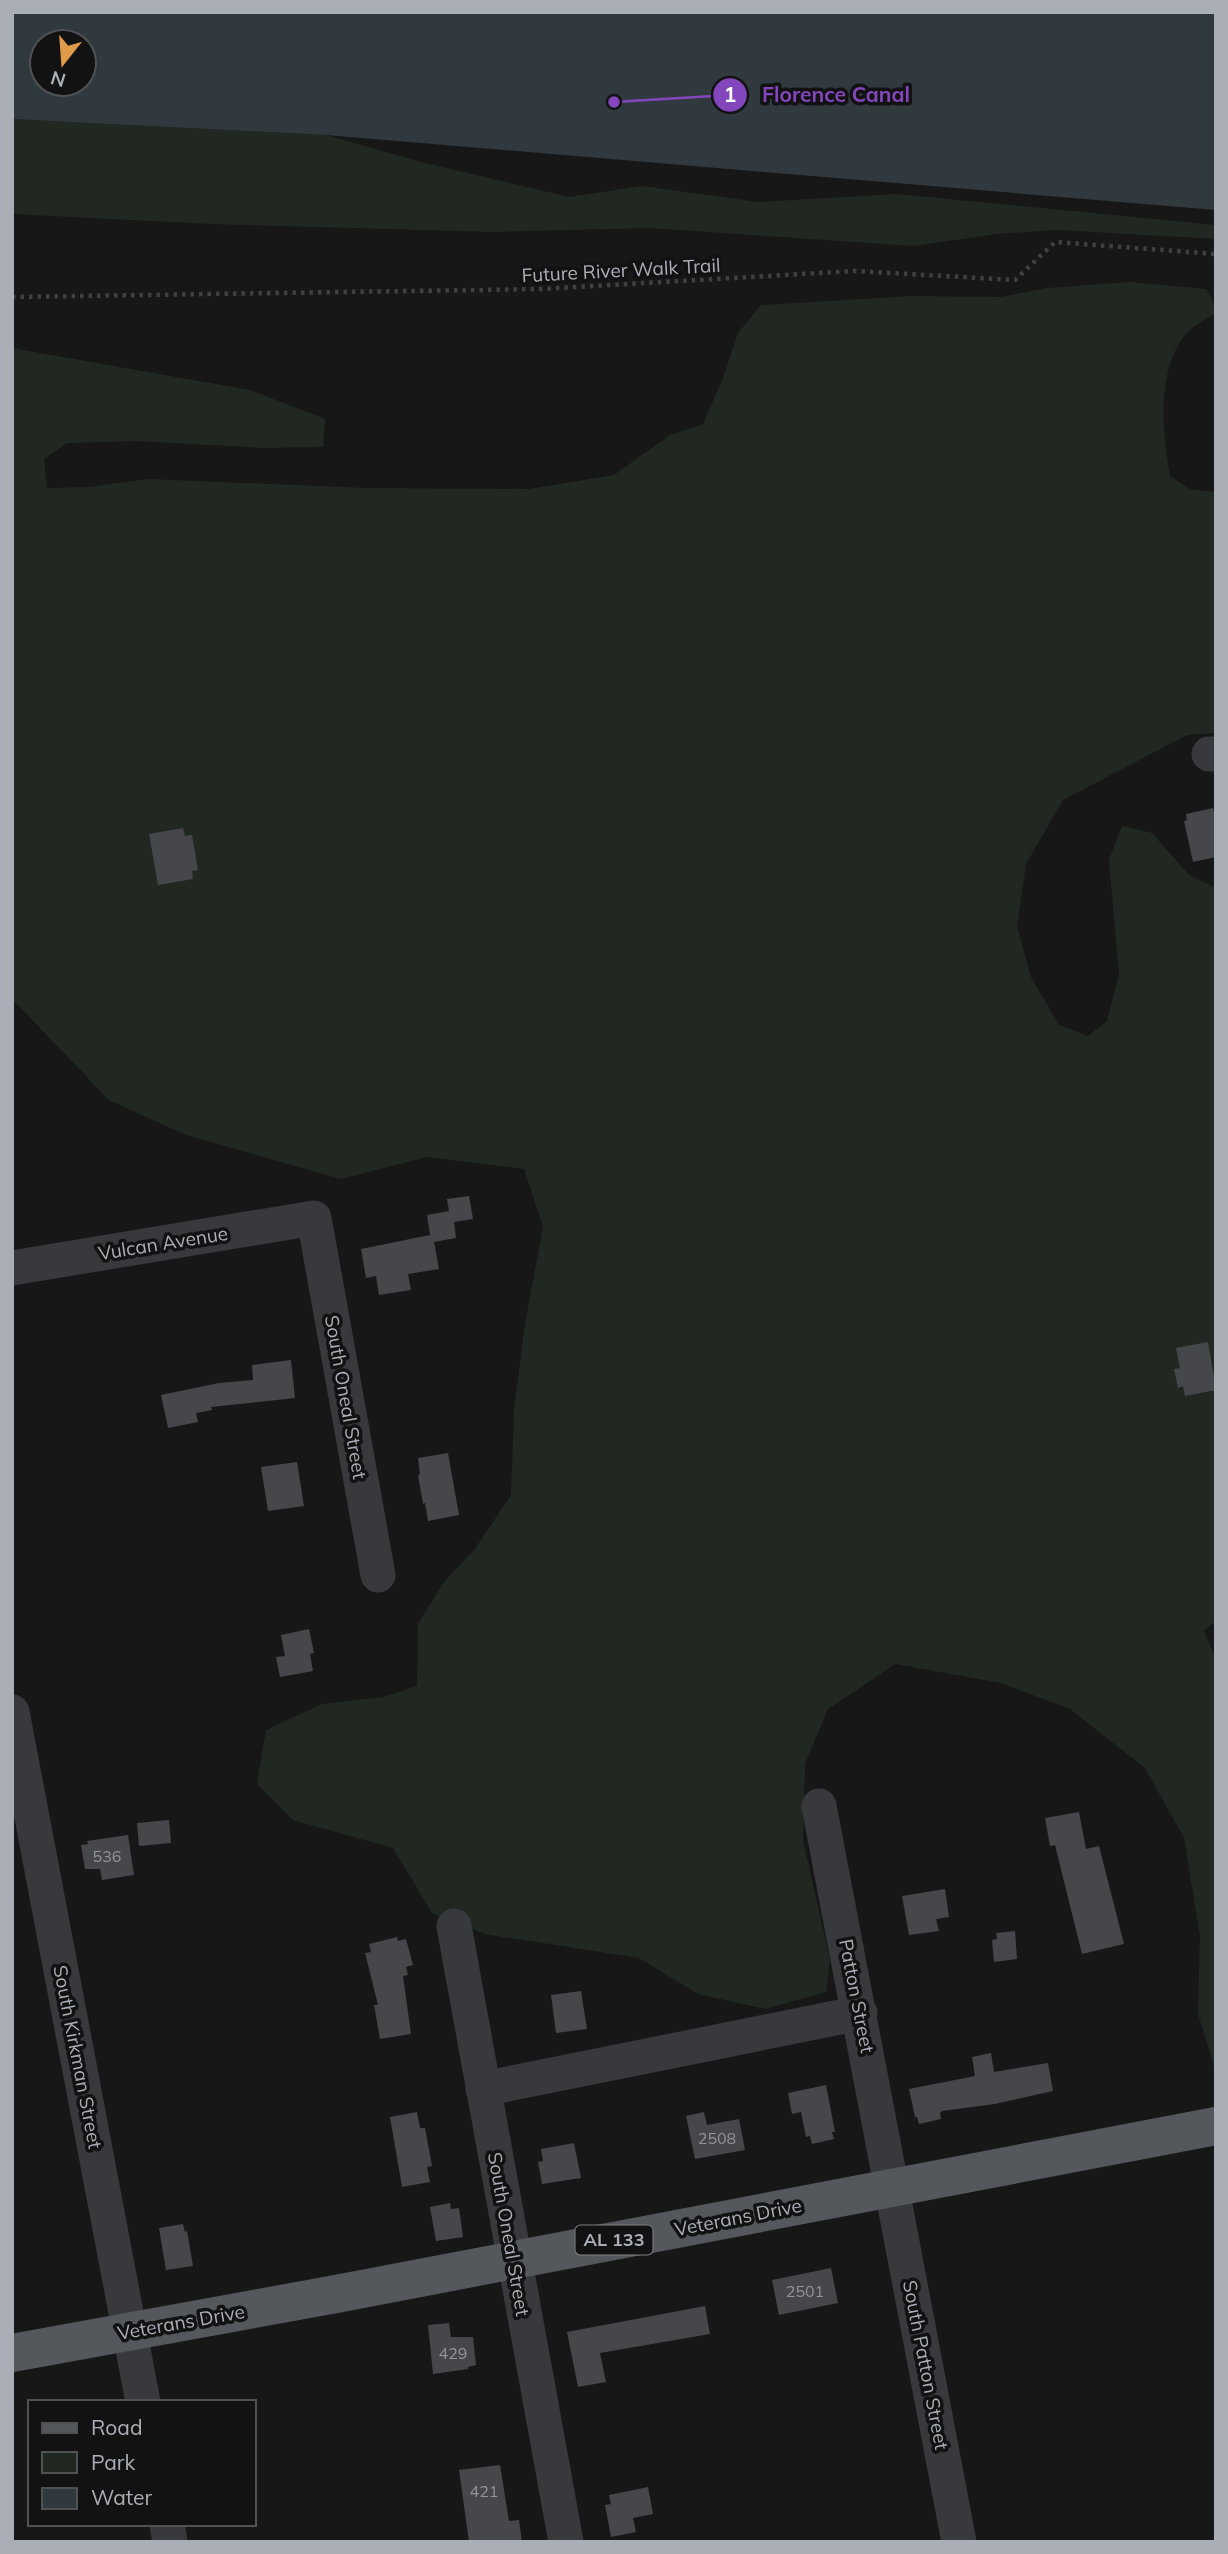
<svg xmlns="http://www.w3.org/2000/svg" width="1228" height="2554" viewBox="0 0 1228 2554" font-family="Mulish,sans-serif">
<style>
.green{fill:#212821}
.water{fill:#30393d;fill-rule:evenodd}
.building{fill:#46474b}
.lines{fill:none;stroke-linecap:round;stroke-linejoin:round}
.path{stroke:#3e4044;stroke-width:4.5;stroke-dasharray:3.5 5;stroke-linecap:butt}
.minor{stroke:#38393d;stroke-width:35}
.major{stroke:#54575b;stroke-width:38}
.labels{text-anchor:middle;stroke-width:7;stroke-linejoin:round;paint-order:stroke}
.number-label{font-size:16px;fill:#91959c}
.shield{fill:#121213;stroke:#7c8086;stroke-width:2}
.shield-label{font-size:18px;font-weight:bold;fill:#aaafb7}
.street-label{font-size:19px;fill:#aaafb7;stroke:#121213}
.leader{fill:none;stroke:#8446bd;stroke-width:2.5}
.callout-dot{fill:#8446bd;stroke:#121213;stroke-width:2.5}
.mark-label{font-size:21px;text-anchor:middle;font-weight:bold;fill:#fff}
.callout-label{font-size:21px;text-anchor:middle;font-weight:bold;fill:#8446bd;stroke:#121213;stroke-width:7;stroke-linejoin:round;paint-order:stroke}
</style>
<rect width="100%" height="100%" fill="#171718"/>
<g class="green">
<path d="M 12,119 L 326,135 L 421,162 L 569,197 L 642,186 L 758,202 L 897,194 L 1216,225 L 1216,239 L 1058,230 L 997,234 L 913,246 L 650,228 L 493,232 L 211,224 L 12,214 Z"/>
<path d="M 1129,282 L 1206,289 L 1216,307 L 1216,313 C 1207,319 1195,325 1188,332 C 1156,366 1162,433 1170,476 L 1190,489 L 1216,492 L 1216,733 L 1187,735 L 1063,800 L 1026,864 L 1017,926 L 1031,977 L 1059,1025 L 1088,1036 L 1107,1021 L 1119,975 L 1109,860 L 1122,826 L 1152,833 L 1189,875 L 1216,888 L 1216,1621 L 1204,1631 L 1216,1659 L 1216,2073 L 1198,2014 L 1200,1936 L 1184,1838 L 1145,1768 L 1070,1709 L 1001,1683 L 895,1664 L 828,1709 L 805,1764 L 803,1840 L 830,1960 L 826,1992 L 765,2009 L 698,1994 L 639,1958 L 485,1934 L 432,1913 L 393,1848 L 293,1820 L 257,1784 L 266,1730 L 322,1704 L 384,1697 L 417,1686 L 418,1624 L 444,1582 L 475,1549 L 511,1495 L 514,1409 L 525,1324 L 543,1227 L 524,1169 L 427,1157 L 341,1179 L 186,1135 L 109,1100 L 12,999 L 12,348 L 250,390 L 325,419 L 323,447 L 263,448 L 138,441 L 67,443 L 44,459 L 47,488 L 89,487 L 149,479 L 366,488 L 529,489 L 614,475 L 670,435 L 703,424 L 723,378 L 738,333 L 761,305 L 912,296 L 1001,297 L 1047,288 Z"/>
</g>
<path class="water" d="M 12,12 L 1216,12 L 1216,210 L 326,135 L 12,119 ZM 42,42 L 84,42 L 84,84 L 42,84 Z"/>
<g class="building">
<path d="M 1213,808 L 1216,821 L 1216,857 L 1193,862 L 1184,821 L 1187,820 L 1186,814 Z"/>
<path d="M 183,828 L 185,836 L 192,835 L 198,870 L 192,871 L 193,879 L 158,885 L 149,834 Z"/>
<path d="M 469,1196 L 473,1219 L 454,1222 L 456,1238 L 434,1242 L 439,1269 L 408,1274 L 411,1290 L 379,1295 L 376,1276 L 366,1278 L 361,1249 L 430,1235 L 427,1215 L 449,1211 L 447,1199 Z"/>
<path d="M 1208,1342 L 1216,1390 L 1185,1396 L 1183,1386 L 1178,1388 L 1174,1369 L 1180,1368 L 1176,1348 Z"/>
<path d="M 291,1360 L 295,1398 L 211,1407 L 212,1410 L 196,1413 L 198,1422 L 168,1428 L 161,1395 L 219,1383 L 253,1380 L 252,1365 Z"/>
<path d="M 448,1453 L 459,1515 L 428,1521 L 425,1503 L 423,1504 L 418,1475 L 420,1474 L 418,1458 Z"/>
<path d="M 297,1462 L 304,1506 L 268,1511 L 261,1467 Z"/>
<path d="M 309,1629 L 314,1653 L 310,1654 L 313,1671 L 280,1677 L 276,1657 L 285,1656 L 281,1635 Z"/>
<path d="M 1079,1812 L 1086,1849 L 1099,1846 L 1124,1944 L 1082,1954 L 1055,1845 L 1050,1846 L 1045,1818 Z"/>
<path d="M 169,1820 L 171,1843 L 139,1846 L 137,1823 Z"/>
<path d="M 128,1835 L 134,1875 L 102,1880 L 100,1869 L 85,1869 L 81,1845 L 88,1844 L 87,1841 Z"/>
<path d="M 945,1889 L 949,1917 L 936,1919 L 939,1931 L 909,1935 L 902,1896 Z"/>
<path d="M 1015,1931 L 1017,1959 L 994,1962 L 992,1940 L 997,1939 L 996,1933 Z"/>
<path d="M 397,1937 L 398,1941 L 406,1939 L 413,1965 L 406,1967 L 408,1975 L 403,1976 L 411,2034 L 380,2039 L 374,2005 L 378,2005 L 365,1953 L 371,1952 L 369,1944 Z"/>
<path d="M 581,1991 L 587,2029 L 556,2033 L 551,1995 Z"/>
<path d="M 991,2053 L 994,2072 L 1048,2063 L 1053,2091 L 995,2104 L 942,2111 L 940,2113 L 941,2119 L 919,2124 L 917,2117 L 915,2117 L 909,2089 L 975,2076 L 972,2057 Z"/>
<path d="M 826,2085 L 835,2132 L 832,2132 L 834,2139 L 812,2144 L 810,2136 L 806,2137 L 801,2112 L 792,2114 L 788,2093 Z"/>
<path d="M 417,2112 L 420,2128 L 425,2128 L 432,2166 L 427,2167 L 430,2182 L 402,2187 L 390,2117 Z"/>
<path d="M 704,2112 L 707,2125 L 739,2119 L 745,2150 L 695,2159 L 686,2116 Z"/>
<path d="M 574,2143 L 581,2178 L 542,2184 L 538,2162 L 543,2161 L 541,2149 Z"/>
<path d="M 450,2203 L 451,2209 L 459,2208 L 463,2237 L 436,2241 L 430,2207 Z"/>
<path d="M 183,2224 L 185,2232 L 187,2231 L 193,2266 L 166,2270 L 159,2228 Z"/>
<path d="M 831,2268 L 838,2303 L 779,2315 L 772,2280 Z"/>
<path d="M 705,2306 L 710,2334 L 600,2353 L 606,2382 L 578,2387 L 567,2332 Z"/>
<path d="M 449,2323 L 451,2337 L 473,2337 L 476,2365 L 468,2367 L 468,2369 L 433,2374 L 428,2325 Z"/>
<path d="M 500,2465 L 509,2521 L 519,2520 L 522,2542 L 469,2542 L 459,2470 Z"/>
<path d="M 648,2487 L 653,2514 L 633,2518 L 636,2532 L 611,2537 L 605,2505 L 611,2504 L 609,2495 Z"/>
</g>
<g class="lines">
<path class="path" d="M 12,297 L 541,289 L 855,271 L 1015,280 L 1055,242 L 1216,254"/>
<g class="minor">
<path d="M 1209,754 L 1216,754"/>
<path d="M 12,1268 L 314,1218 L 378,1575"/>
<path d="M 12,1712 L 143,2402"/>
<path d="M 819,1806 L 959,2542"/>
<path d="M 454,1926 L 566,2542"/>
<path d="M 483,2089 L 860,2013"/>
<path d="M 167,2524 L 170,2542"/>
</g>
<path class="major" d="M 12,2353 L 336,2294 L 1216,2126"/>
</g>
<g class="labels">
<g class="number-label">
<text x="107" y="1862">536</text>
<text x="717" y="2144">2508</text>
<text x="805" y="2297">2501</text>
<text x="453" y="2359">429</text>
<text x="484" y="2497">421</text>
</g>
<rect class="shield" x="575.5" y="2225.5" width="77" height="29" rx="5"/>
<g class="shield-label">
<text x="614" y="2246">AL 133</text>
</g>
<g class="street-label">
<text transform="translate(621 270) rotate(-3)" y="7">Future River Walk Trail</text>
<text transform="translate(163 1243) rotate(-9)" y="7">Vulcan Avenue</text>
<text transform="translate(346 1397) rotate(80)" y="7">South Oneal Street</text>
<text transform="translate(857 1996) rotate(79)" y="7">Patton Street</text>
<text transform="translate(78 2057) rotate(79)" y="7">South Kirkman Street</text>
<text transform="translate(738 2217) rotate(-11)" y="7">Veterans Drive</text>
<text transform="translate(509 2234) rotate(80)" y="7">South Oneal Street</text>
<text transform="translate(181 2322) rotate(-10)" y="7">Veterans Drive</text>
<text transform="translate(926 2365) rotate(79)" y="7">South Patton Street</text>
</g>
</g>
<path class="leader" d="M614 102L730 95"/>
<g class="callout-dot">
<circle cx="614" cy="102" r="7"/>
<circle cx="730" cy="95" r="18"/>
</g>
<g class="mark-label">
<text x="730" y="102">1</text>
</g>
<g class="callout-label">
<text x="836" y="102">Florence Canal</text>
</g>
<rect width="1228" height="2554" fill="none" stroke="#aaafb7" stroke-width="28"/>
<rect x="28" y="2400" width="228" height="126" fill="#121213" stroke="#4f5155" stroke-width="2"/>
<rect x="42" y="2423" width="35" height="10" fill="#54575b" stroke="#4f5155" stroke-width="2"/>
<text x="91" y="2435" font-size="21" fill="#aaafb7">Road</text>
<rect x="42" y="2452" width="35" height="21" fill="#212821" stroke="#4f5155" stroke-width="2"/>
<text x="91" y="2470" font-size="21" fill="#aaafb7">Park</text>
<rect x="42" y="2488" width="35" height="21" fill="#30393d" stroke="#4f5155" stroke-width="2"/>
<text x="91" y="2505" font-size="21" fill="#aaafb7">Water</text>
<g transform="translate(63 63) rotate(197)"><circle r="33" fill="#121213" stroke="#4f5155" stroke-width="2"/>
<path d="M0-5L12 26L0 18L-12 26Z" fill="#de9b49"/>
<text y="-10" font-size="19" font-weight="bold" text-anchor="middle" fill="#aaafb7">N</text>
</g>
</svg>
